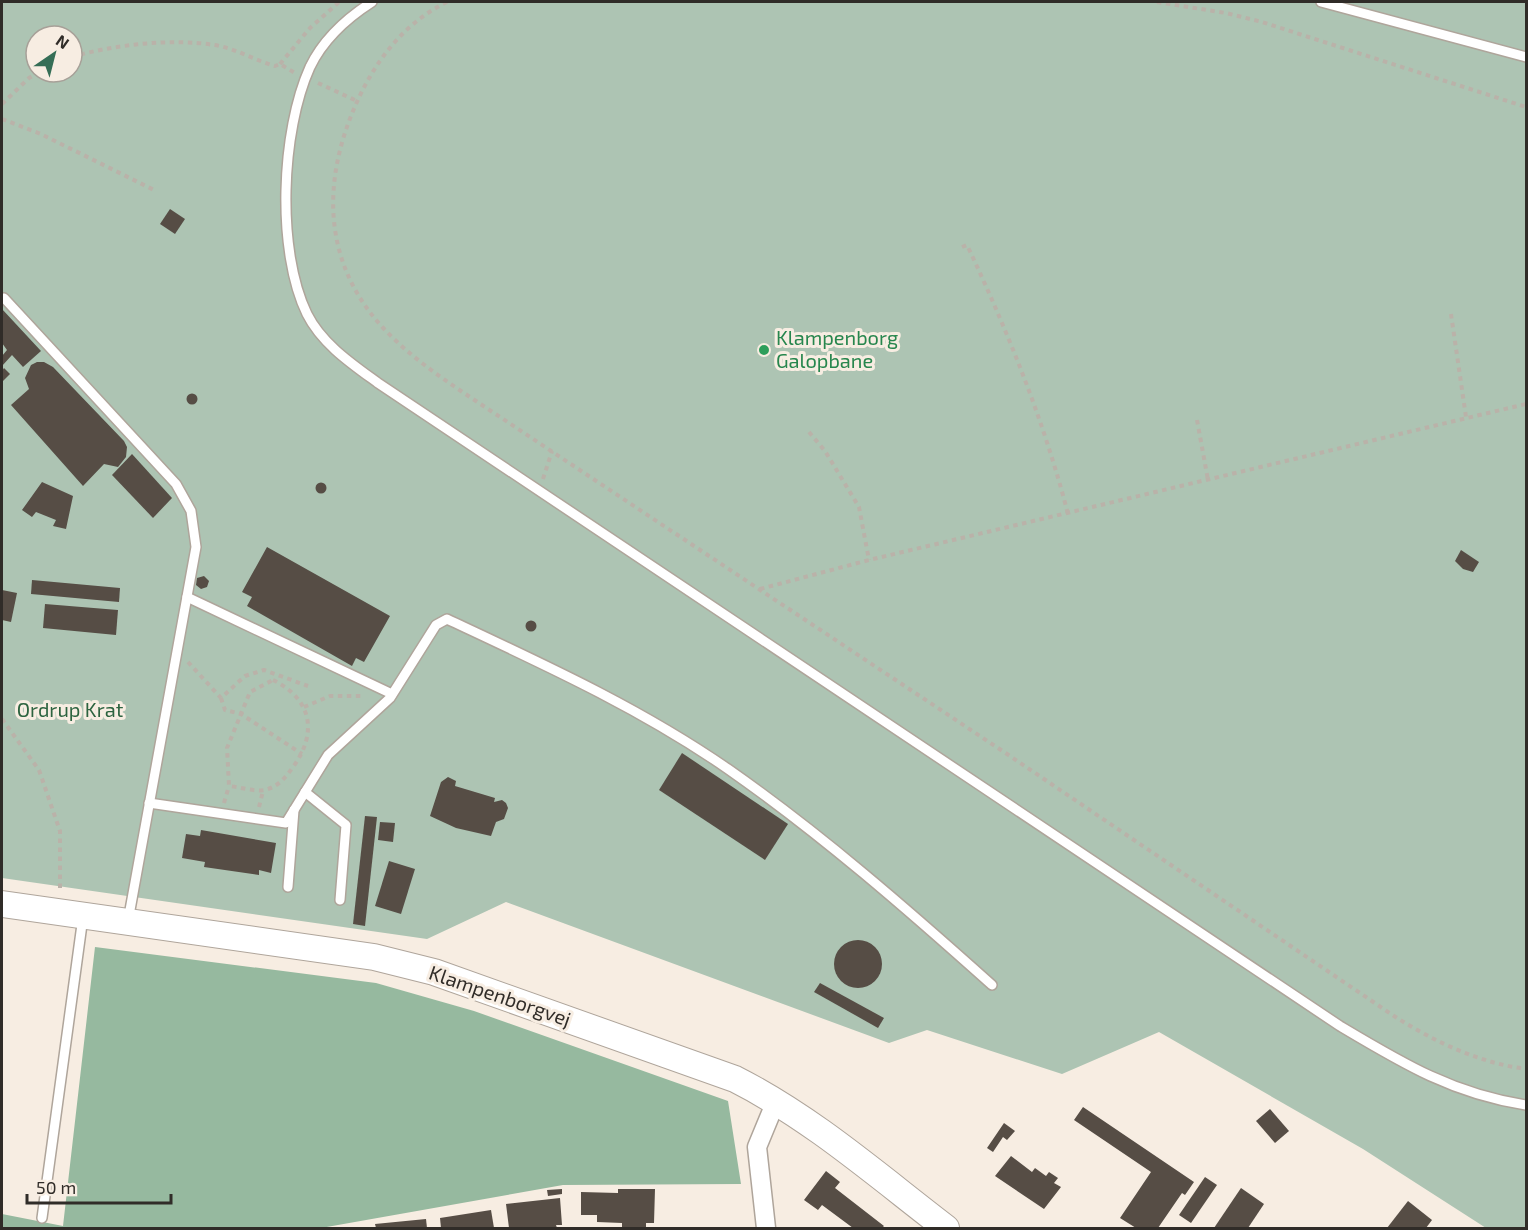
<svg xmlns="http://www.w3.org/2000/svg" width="1528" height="1230" viewBox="0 0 1528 1230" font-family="'Exo 2',sans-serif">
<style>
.green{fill:#adc4b3;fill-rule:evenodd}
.forest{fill:#96b99f}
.building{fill:#564d45}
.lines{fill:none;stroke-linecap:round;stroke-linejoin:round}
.lane-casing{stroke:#afa59b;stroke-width:12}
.street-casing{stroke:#afa59b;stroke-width:21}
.secondary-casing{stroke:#afa59b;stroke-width:28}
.path{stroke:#bab2a9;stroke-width:4;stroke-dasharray:4.5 4.5;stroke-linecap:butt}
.lane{stroke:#fff;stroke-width:9}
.street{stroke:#fff;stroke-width:18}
.secondary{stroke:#fff;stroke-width:26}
.leisure-dot{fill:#2e9e5b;stroke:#f7ede2;stroke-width:2}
.labels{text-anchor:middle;stroke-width:6;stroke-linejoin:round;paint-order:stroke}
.leisure-label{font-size:20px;fill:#27864d;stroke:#f7ede2;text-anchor:start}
.park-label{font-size:20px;fill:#2c633f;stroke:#f7ede2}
.street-label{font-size:20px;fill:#302c28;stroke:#f7ede2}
</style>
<rect width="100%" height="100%" fill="#f7ede2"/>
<path class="green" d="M 2,2 L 1526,2 L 1526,1228 L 1486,1228 L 1363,1149 L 1159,1032 L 1062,1074 L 927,1030 L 889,1043 L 506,902 L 427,939 L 2,878 ZM 36,36 L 72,36 L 72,72 L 36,72 Z"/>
<path class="forest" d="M 95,947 L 376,983 L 474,1011 L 728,1101 L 741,1184 L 563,1185 L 321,1228 L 2,1228 L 2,1214 L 63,1226 Z"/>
<g class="building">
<path d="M 170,209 L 185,219 L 175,234 L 160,224 Z"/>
<path d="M 2,309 L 41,351 L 23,367 L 12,355 L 2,366 L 2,356 L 7,350 L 2,343 Z"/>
<path d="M 37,362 L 44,362 L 53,367 L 124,441 L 127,447 L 126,457 L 118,467 L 104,464 L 83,486 L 11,405 L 29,389 L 25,378 L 31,365 Z"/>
<path d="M 4,368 L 10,374 L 2,382 L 2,371 Z"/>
<circle cx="192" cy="399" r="5.5"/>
<path d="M 132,454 L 172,498 L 153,518 L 112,475 Z"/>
<path d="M 42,482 L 73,496 L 66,529 L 53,526 L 56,520 L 36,512 L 32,517 L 22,510 Z"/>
<circle cx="321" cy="488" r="5.5"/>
<path d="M 267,547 L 390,616 L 364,662 L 356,658 L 352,666 L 247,606 L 252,597 L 242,592 Z"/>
<path d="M 1461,550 L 1479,562 L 1473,572 L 1463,569 L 1455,561 Z"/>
<path d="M 204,576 L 209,581 L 207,587 L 201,589 L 196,585 L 197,578 Z"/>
<path d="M 32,580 L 120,588 L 119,602 L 31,594 Z"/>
<path d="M 2,590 L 17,593 L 11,622 L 2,620 Z"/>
<path d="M 45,604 L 118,610 L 116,635 L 43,628 Z"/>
<circle cx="531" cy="626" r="5.5"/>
<path d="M 682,753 L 788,824 L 765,860 L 659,790 Z"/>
<path d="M 448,777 L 456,781 L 455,786 L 495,798 L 494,802 L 502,800 L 506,803 L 508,808 L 504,819 L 496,822 L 491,836 L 456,828 L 430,816 L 441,782 Z"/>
<path d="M 365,816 L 377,817 L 365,926 L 353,924 Z"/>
<path d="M 380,822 L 395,823 L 393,842 L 378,840 Z"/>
<path d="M 201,830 L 276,843 L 271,873 L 259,870 L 259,875 L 204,867 L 205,862 L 182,858 L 186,834 L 200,836 Z"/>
<path d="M 389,861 L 415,869 L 401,914 L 375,906 Z"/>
<circle cx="858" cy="964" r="24"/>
<path d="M 820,983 L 884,1018 L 878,1028 L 814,992 Z"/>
<path d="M 1083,1107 L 1194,1182 L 1185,1195 L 1182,1193 L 1158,1228 L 1136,1228 L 1120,1218 L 1151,1172 L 1074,1120 Z"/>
<path d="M 1270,1109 L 1289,1131 L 1275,1143 L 1256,1121 Z"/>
<path d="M 1004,1123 L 1015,1131 L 1007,1140 L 1003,1137 L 993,1152 L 987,1148 Z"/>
<path d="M 1011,1156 L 1032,1172 L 1035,1168 L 1046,1176 L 1049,1172 L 1058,1178 L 1054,1183 L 1061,1187 L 1044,1209 L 995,1176 Z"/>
<path d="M 826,1171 L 840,1182 L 835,1188 L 884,1226 L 882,1228 L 853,1228 L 822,1205 L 818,1210 L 804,1200 Z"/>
<path d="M 1205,1177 L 1217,1185 L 1191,1223 L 1179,1215 Z"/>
<path d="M 1241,1188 L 1264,1204 L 1248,1228 L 1214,1228 Z"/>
<path d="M 562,1189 L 562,1194 L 548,1196 L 547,1190 Z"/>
<path d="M 618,1189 L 655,1189 L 654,1223 L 646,1223 L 646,1228 L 622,1228 L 622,1223 L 597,1222 L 597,1215 L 581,1215 L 581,1192 L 618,1193 Z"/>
<path d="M 560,1198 L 562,1225 L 556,1225 L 557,1228 L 509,1228 L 506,1204 Z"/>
<path d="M 1408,1201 L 1432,1220 L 1426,1228 L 1387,1228 Z"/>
<path d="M 491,1210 L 494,1228 L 441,1228 L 440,1218 Z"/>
<path d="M 426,1219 L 427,1228 L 376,1228 L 375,1224 Z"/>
</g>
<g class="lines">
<g class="lane-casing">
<g id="lane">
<path d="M 372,2 C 347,18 323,40 310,67 C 281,131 276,250 307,314 C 322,344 352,364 378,383 L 1340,1026 C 1402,1063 1453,1094 1526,1105"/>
<path d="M 1321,2 L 1526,57"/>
<path d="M 4,298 L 176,484 L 191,511 L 196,547 L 128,921"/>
<path d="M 187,597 L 392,694"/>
<path d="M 305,792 L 346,825 L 340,900"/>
<path d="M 149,803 L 286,823 L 328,755 L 390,698 L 436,625 L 447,619 C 543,664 640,708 728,769 C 821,834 907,909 992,985"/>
<path d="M 288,887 L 294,810"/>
<path d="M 42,1218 L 83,917"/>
</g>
</g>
<g class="street-casing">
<path id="street" d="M 766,1228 L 757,1147 L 776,1101"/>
</g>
<g class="secondary-casing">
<path id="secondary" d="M 2,904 L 374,957 L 434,972 L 735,1079 C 812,1118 878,1176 946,1228"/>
</g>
<g class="path">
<path d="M 447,2 C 404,23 375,61 356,104 C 319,188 324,272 393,338 C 422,366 455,387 488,409 L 1007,754 L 1394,1016 C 1433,1041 1479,1063 1526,1069"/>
<path d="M 1157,2 L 1226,13 L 1262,22 L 1526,107"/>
<path d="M 72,57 C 111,45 173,38 214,45 C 235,48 254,60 275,66 L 280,64 L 295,73"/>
<path d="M 280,64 L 310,28 L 339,2"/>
<path d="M 318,83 L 357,101"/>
<path d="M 2,104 L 29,78 L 39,72"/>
<path d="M 2,119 L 41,134 L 156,191"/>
<path d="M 962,247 L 967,245 C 1008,332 1044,421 1068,514"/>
<path d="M 1451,314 L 1466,417"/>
<path d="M 1197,420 L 1208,480"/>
<path d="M 809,432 L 825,451 L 859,507 L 869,560"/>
<path d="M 543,479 L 552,451"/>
<path d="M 760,589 L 869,560 L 1526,404"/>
<path d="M 188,662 L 221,698 L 245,676 L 264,670 L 308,686"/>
<path d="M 273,680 C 312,699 318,733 293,767 C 285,778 279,786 265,790 C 255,792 239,787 229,786 L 227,748 L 250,692 Z"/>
<path d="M 221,698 L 225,710 L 241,714 L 302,754"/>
<path d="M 304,707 L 330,696 L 361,696"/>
<path d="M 2,719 L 39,770 L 60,831 L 60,891"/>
<path d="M 224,803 L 229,786"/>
<path d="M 259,807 L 263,791"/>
</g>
<use href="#lane" class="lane"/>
<use href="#street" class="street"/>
<use href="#secondary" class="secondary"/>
</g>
<circle class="leisure-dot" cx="764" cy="350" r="6"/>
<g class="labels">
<g class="leisure-label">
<text x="776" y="345">Klampenborg<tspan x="776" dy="23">Galopbane</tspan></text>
</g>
<g class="park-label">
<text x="70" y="717">Ordrup Krat</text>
</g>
<g class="street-label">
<text transform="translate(500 996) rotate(19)" y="7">Klampenborgvej</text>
</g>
</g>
<rect width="1528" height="1230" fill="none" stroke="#302c28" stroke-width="6"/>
<g transform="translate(54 54) rotate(35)"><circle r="28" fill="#f7ede2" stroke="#a7a098" stroke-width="1.5"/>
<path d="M0-4.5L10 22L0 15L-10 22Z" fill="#356e56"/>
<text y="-9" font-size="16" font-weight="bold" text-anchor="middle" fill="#302c28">N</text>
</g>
<path d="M27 1194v9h144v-9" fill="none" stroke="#302c28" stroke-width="3"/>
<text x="36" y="1194" font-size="18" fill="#302c28" stroke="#f7ede2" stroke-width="4.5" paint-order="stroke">50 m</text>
</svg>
